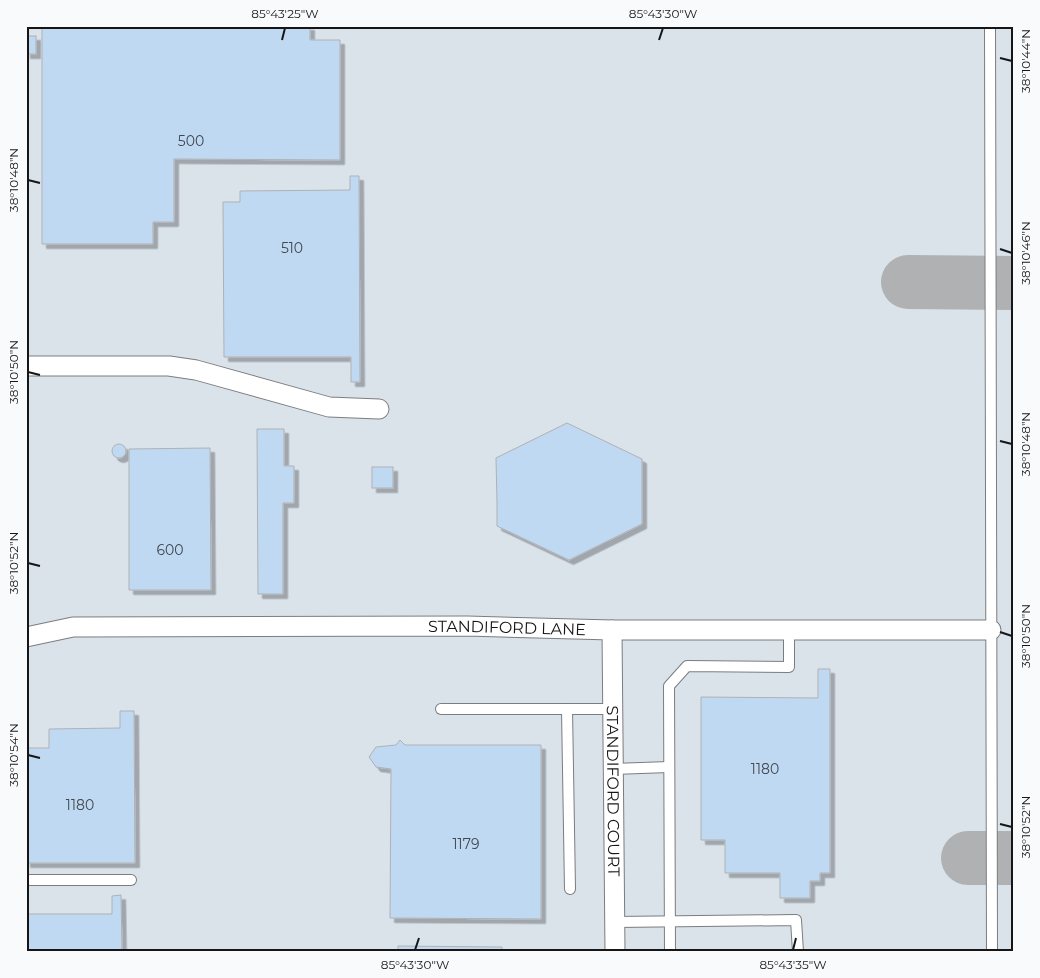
<svg xmlns="http://www.w3.org/2000/svg" width="1040" height="978" viewBox="0 0 1040 978" font-family="Montserrat,sans-serif">
<style>
.built{fill:#dae2ea}
.lines{fill:none;stroke-linecap:round;stroke-linejoin:round}
.taxiway{stroke:#afb1b2;stroke-width:54}
.building{fill:#c0d9f2;stroke:#afb1b4;filter:url(#shadow)}
.service-casing{stroke:#7b7d7f;stroke-width:12}
.minor-casing{stroke:#7b7d7f;stroke-width:21}
.service{stroke:#fff;stroke-width:10}
.minor{stroke:#fff;stroke-width:19}
.ticks{fill:none;stroke:#161617;stroke-width:2}
.labels{text-anchor:middle;stroke-width:4.5;stroke-linejoin:round;paint-order:stroke}
.number-label{font-size:14px;fill:#40474e}
.street-label{font-size:16px;fill:#161617;stroke:#f8fafc}
.neatline{fill:none;stroke:#161617;stroke-width:2}
.ticks-label{font-size:12px;text-anchor:middle;fill:#161617}
</style>
<defs>
<filter id="shadow"><feDropShadow dx="4.5" dy="4.5" stdDeviation="0" flood-color="#0004"/></filter>
</defs>
<rect width="100%" height="100%" fill="#eaedef"/>
<rect class="built" x="26" y="26" width="988" height="926"/>
<g class="lines">
<g class="taxiway">
<path d="M 908,282 L 1014,283"/>
<path d="M 968,858 L 1014,858"/>
</g>
</g>
<g class="building">
<path d="M 42,26 L 310,26 L 310,40 L 340,40 L 340,160 L 174,159 L 174,222 L 153,222 L 153,244 L 42,244 Z"/>
<rect x="26" y="36" width="10" height="18"/>
<path d="M 350,176 L 359,176 L 360,382 L 351,382 L 351,357 L 224,357 L 223,202 L 240,202 L 240,191 L 350,190 Z"/>
<path d="M 567,423 L 642,459 L 642,524 L 569,560 L 497,526 L 497,503 L 496,458 Z"/>
<path d="M 257,429 L 284,429 L 284,466 L 294,466 L 294,503 L 283,503 L 283,594 L 258,594 Z"/>
<circle cx="119" cy="451" r="7"/>
<path d="M 210,448 L 211,590 L 129,590 L 129,449 Z"/>
<rect x="372" y="467" width="21" height="21"/>
<path d="M 818,669 L 830,669 L 830,873 L 820,873 L 820,881 L 810,881 L 810,898 L 780,898 L 780,873 L 725,873 L 725,840 L 701,840 L 701,697 L 818,698 Z"/>
<path d="M 120,711 L 134,711 L 135,863 L 26,863 L 26,748 L 49,748 L 49,729 L 120,728 Z"/>
<path d="M 400,740 L 405,745 L 541,745 L 541,919 L 390,918 L 391,769 L 376,767 L 369,757 L 376,747 L 396,745 Z"/>
<path d="M 121,895 L 122,952 L 26,952 L 26,914 L 112,914 L 112,896 Z"/>
<path d="M 398,946 L 502,947 L 502,952 L 398,952 Z"/>
</g>
<g class="lines">
<g class="service-casing">
<g id="service">
<path d="M 990,26 L 992,952"/>
<path d="M 441,709 L 613,709"/>
<path d="M 567,709 L 570,889"/>
<path d="M 613,769 L 669,767"/>
<path d="M 26,880 L 131,880"/>
<path d="M 615,922 L 796,920 L 798,952"/>
<path d="M 670,952 L 669,686 L 687,666 L 789,667 L 789,630"/>
</g>
</g>
<g class="minor-casing">
<g id="minor">
<path d="M 26,366 L 169,366 L 196,370 L 329,407 L 379,409"/>
<path id="s1" d="M 612,630 L 615,952"/>
<path id="s2" d="M 26,637 L 73,627 L 467,626 L 612,630 L 991,630"/>
</g>
</g>
<use href="#service" class="service"/>
<use href="#minor" class="minor"/>
</g>
<path class="ticks" d="M 282,40 L 285,28M 659,40 L 663,28M 1000,58 L 1012,61M 28,180 L 40,183M 1000,249 L 1012,253M 28,372 L 40,375M 1000,441 L 1012,444M 28,563 L 40,566M 1000,632 L 1012,636M 28,755 L 40,758M 1000,824 L 1012,827M 415,950 L 419,938M 793,950 L 796,938"/>
<g class="labels">
<g class="number-label">
<text x="191" y="146">500</text>
<text x="292" y="253">510</text>
<text x="170" y="555">600</text>
<text x="765" y="774">1180</text>
<text x="80" y="810">1180</text>
<text x="466" y="849">1179</text>
</g>
<g class="street-label">
<text dy="6" stroke="none"><textPath href="#s2" startOffset="482">STANDIFORD LANE</textPath></text>
<text dy="6" stroke="none"><textPath href="#s1" startOffset="161">STANDIFORD COURT</textPath></text>
</g>
</g>
<rect width="1040" height="978" fill="none" stroke="#f8fafc" stroke-width="55"/>
<rect x="28" y="28" width="984" height="922" class="neatline"/>
<g class="ticks-label">
<text x="285" y="18">85°43'25"W</text>
<text x="663" y="18">85°43'30"W</text>
<text transform="translate(1026 61) rotate(-90)" y="4">38°10'44"N</text>
<text transform="translate(14 180) rotate(-90)" y="4">38°10'48"N</text>
<text transform="translate(1026 253) rotate(-90)" y="4">38°10'46"N</text>
<text transform="translate(14 372) rotate(-90)" y="4">38°10'50"N</text>
<text transform="translate(1026 444) rotate(-90)" y="4">38°10'48"N</text>
<text transform="translate(14 563) rotate(-90)" y="4">38°10'52"N</text>
<text transform="translate(1026 636) rotate(-90)" y="4">38°10'50"N</text>
<text transform="translate(14 755) rotate(-90)" y="4">38°10'54"N</text>
<text transform="translate(1026 827) rotate(-90)" y="4">38°10'52"N</text>
<text x="415" y="969">85°43'30"W</text>
<text x="793" y="969">85°43'35"W</text>
</g>
</svg>
